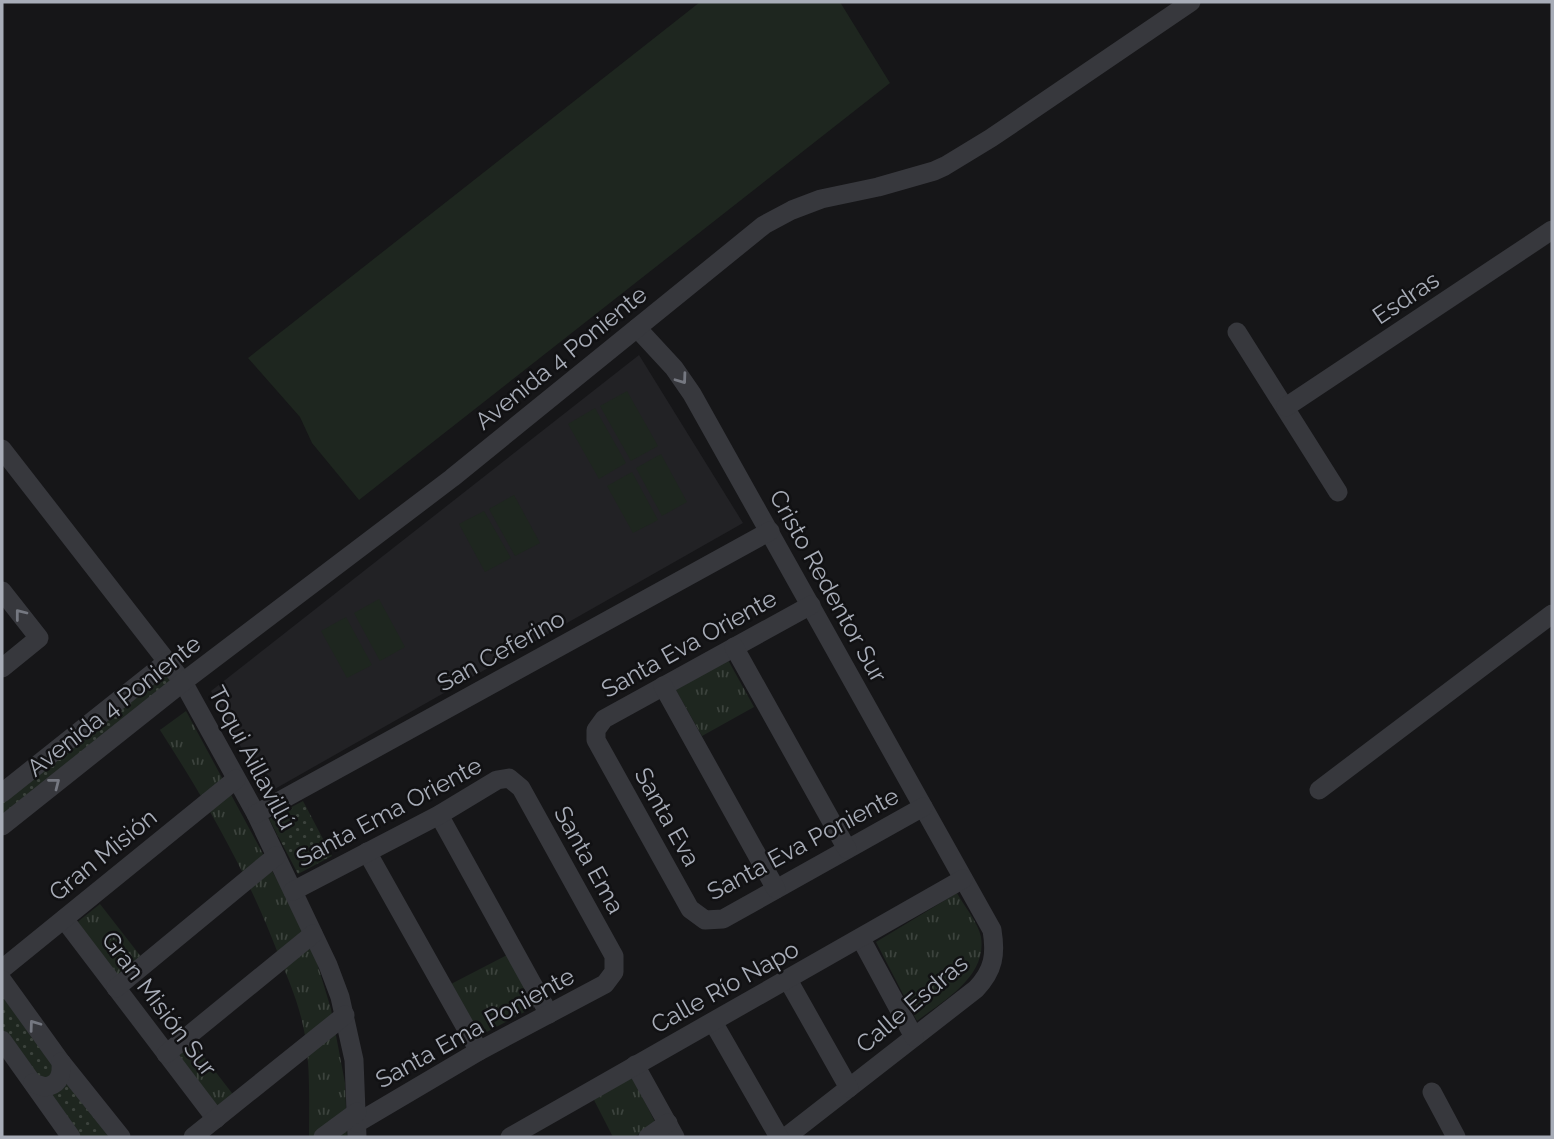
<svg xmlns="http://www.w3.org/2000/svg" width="1554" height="1139" viewBox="0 0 1554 1139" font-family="Raleway,sans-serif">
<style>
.built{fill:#222225}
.grass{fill:url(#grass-dots)}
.park{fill:url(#park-tufts)}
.pitch{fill:#1e261f}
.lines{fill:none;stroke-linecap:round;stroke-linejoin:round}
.minor{stroke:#37383d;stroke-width:19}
.oneway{stroke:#757881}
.labels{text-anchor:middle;stroke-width:5;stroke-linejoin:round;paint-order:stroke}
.street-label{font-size:24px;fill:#a8adb8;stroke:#111113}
</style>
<defs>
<pattern id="grass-dots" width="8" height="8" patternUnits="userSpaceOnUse" patternTransform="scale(1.75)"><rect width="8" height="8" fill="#1e261f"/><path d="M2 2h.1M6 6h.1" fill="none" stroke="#3c433d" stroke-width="1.8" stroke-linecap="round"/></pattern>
<pattern id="park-tufts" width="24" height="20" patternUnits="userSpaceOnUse" patternTransform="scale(1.75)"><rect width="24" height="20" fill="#1e261f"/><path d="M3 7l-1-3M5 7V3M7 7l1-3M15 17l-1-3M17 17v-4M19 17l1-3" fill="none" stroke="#3c433d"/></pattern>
</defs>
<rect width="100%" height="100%" fill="#161618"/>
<path class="built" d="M 639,355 L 743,523 L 266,794 L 211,691 Z"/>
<g class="grass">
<path d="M 168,672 L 174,681 L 2,817 L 2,802 Z"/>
<path d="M 303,801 L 332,856 L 298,874 L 269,819 Z"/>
<path d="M 2,992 L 109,1137 L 80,1137 L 2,1030 Z"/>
</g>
<g class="park">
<path d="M 728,660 L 754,707 L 702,736 L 676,690 Z"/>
<path d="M 186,711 L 311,943 L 331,1009 L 345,1083 L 347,1137 L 309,1137 C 309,1099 311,1058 302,1021 C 296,996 286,974 277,951 C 247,872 205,800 160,730 Z"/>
<path d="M 957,893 C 964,906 978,922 981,937 C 987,977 944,1000 917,1021 L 876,942 Z"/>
<path d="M 100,904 L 142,958 L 116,978 L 75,924 Z"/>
<path d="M 509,954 L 536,1006 L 479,1036 L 451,984 Z"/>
<path d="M 194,1044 L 235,1097 L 216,1111 L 175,1058 Z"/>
<path d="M 632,1076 L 656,1124 L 634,1137 L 613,1137 L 594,1100 Z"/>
</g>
<g class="pitch">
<path d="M 700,2 L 840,2 L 890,83 L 359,500 L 312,443 L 300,417 L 248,358 Z"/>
<path d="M 627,391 L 658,446 L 631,461 L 600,406 Z"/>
<path d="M 595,408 L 626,463 L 599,479 L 568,424 Z"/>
<path d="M 661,454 L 687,502 L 662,516 L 636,468 Z"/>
<path d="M 632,472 L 658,520 L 633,533 L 607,486 Z"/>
<path d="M 514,495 L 540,543 L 515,556 L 489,509 Z"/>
<path d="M 484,511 L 511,558 L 485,572 L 459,524 Z"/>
<path d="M 379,599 L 405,647 L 380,661 L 354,613 Z"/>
<path d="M 346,617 L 372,665 L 347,678 L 321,631 Z"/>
</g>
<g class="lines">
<g class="minor">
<path d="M 637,328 L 674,368 L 692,394 L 992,930 C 996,954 994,970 976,989 L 786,1137"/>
<path d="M 1237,332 L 1338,492"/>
<path d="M 1286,407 L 1552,230"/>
<path d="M 2,449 L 183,682 L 256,814 L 328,965 L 340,997 L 354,1060 L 357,1137"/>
<path d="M 2,591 L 39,638 L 2,668"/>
<path d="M 811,605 L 604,719 L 596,730 L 596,740 L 690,909 L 705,920 L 723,919 L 923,807"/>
<path d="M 734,647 L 847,849"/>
<path d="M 663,686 L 776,889"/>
<path d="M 1319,790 L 1552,614"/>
<path d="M 2,793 L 168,661"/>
<path d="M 256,814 L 770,531"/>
<path d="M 439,815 L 549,1014"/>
<path d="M 2,826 L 183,682 L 452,478 L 764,225 L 792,210 L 821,199 L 878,187 L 934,171 L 945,166 L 991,138 L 1191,2"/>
<path d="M 367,852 L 479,1051"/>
<path d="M 293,891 L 439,815 L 497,780 L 509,778 L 521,788 L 614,956 L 614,972 L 605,984 L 479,1051 L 357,1123"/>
<path d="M 64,919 L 216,1119"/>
<path d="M 861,939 L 914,1037"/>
<path d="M 2,969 L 236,779"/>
<path d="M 2,980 L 61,1062 L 121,1137"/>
<path d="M 788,980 L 849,1088"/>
<path d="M 116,988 L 276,856"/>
<path d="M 713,1022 L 779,1137"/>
<path d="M 2,1040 L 71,1137"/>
<path d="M 166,1054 L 313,934"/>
<path d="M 635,1065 L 675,1137"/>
<path d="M 33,1083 L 45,1087 C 59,1085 62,1075 61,1062"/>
<path d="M 1432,1092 L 1456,1137"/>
<path d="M 193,1137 L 345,1015"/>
<path d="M 323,1137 L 357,1112"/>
<path d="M 510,1137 L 963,879"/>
<path d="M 648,1137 L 668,1123"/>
</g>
</g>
<defs><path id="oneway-chevron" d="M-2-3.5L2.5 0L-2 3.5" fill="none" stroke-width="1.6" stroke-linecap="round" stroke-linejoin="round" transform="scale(1.75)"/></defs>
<g class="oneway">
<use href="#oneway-chevron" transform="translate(682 379) rotate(54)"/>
<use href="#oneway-chevron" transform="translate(20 614) rotate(-128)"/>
<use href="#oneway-chevron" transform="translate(55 783) rotate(-38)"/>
<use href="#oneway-chevron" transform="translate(34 1025) rotate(-126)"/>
</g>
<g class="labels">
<g class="street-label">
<text transform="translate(1406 298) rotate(-34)" y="8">Esdras</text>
<text transform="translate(561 358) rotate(-39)" y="8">Avenida 4 Poniente</text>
<text transform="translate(828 586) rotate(61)" y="8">Cristo Redentor Sur</text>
<text transform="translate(689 644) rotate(-29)" y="8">Santa Eva Oriente</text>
<text transform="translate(501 651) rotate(-29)" y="8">San Ceferino</text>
<text transform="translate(114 706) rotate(-38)" y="8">Avenida 4 Poniente</text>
<text transform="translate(252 758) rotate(62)" y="8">Toqui Aillavillú</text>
<text transform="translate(389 812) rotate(-28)" y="8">Santa Ema Oriente</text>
<text transform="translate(667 817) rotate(61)" y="8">Santa Eva</text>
<text transform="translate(803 844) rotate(-28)" y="8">Santa Eva Poniente</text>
<text transform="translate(103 855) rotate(-39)" y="8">Gran Misión</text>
<text transform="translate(589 860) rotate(61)" y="8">Santa Ema</text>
<text transform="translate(725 987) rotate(-29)" y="8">Calle Río Napo</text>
<text transform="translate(159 1004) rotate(53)" y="8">Gran Misión Sur</text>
<text transform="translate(912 1004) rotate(-40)" y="8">Calle Esdras</text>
<text transform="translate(475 1028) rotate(-29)" y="8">Santa Ema Poniente</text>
</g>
</g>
<rect width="1554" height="1139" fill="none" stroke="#a8adb8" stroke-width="7"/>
</svg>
